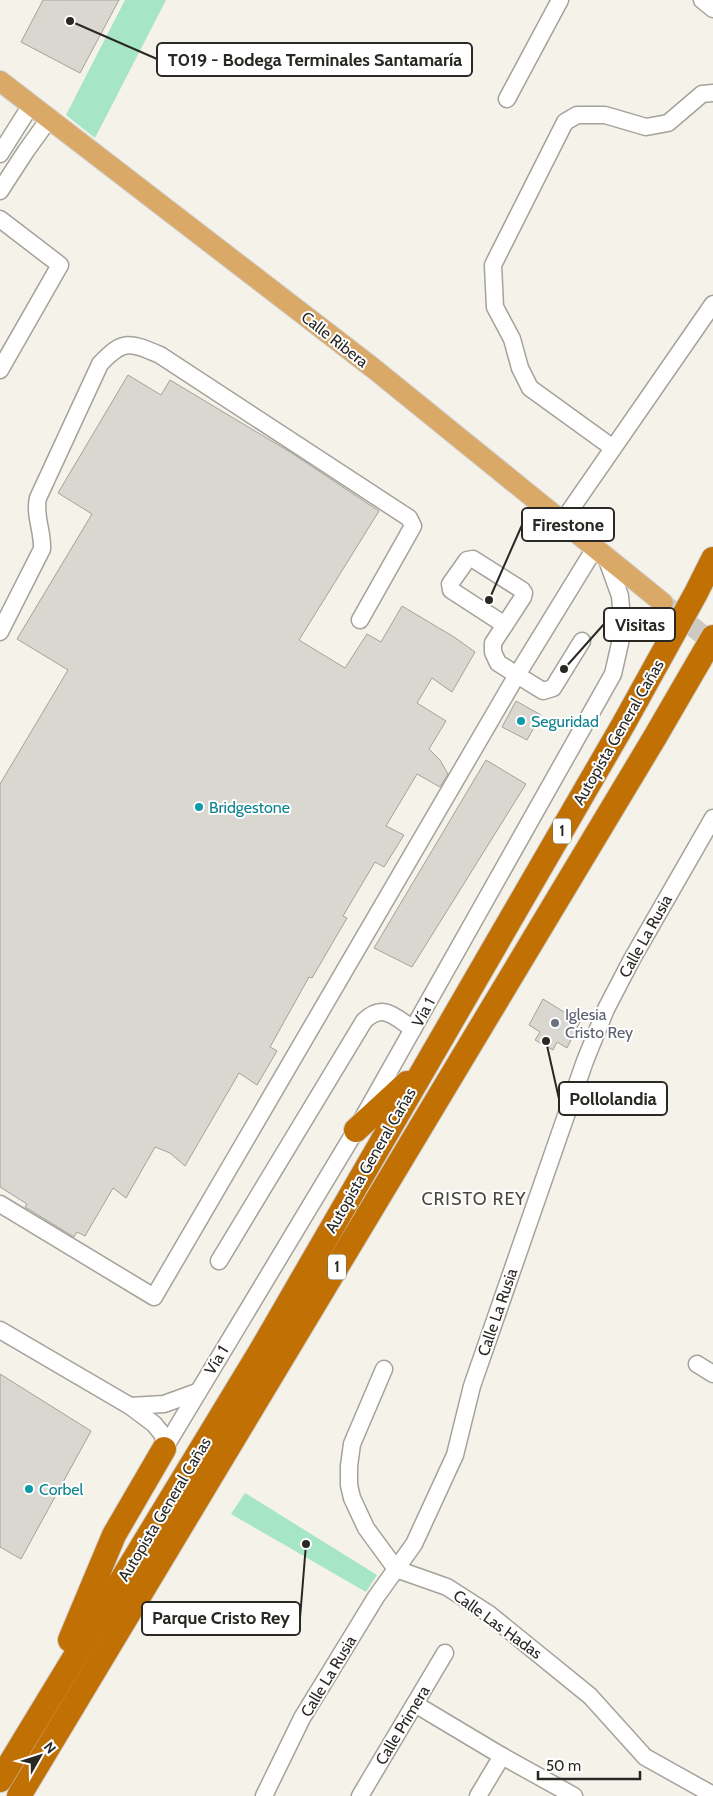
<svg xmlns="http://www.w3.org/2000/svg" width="713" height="1796" viewBox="0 0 713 1796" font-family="Cabin,sans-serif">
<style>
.green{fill:#a6e5c5}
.building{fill:#d9d7cf;stroke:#a4a29a}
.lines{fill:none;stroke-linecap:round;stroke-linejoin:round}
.major-tunnel{stroke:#cccac3;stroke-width:20;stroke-dasharray:20 10;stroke-linecap:butt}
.minor-casing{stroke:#a4a29a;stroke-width:19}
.major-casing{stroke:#d0d0cf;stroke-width:22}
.highway-casing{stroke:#d0d0cf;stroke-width:26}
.minor{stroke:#fff;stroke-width:16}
.major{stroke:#daa968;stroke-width:20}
.highway{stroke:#c17004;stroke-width:24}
.culture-dot{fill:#0f9aa8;stroke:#fff;stroke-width:2}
.worship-dot{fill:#6b7280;stroke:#fff;stroke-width:2}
.labels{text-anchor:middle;stroke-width:4;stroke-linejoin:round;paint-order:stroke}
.shield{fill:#fff;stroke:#696866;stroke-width:1}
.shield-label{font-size:15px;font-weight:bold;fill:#292825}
.street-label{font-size:16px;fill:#292825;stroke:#fff}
.culture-label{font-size:16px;fill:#0d838f;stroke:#fff;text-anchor:start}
.worship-label{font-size:16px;fill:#5b616d;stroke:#fff;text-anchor:start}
.neighbourhood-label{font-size:18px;letter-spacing:1px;fill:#4a4841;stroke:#fff}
.leader{fill:none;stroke:#292825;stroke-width:2}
.callout-dot{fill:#292825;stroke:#fff;stroke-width:2}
.callout{fill:#fff;stroke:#292825;stroke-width:2}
.callout-label{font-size:18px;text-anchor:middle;font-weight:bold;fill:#292825}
</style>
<rect width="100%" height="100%" fill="#f5f2ea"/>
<g class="green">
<path d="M 125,0 L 166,0 L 95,138 L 66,115 Z"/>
<path d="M 245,1493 L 377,1575 L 366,1592 L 231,1514 Z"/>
</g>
<g class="building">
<path d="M 43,0 L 119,0 L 80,73 L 21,42 Z"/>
<path d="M 128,375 L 161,395 L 170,380 L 290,452 L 379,511 L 299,640 L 345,668 L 367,634 L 381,642 L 402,606 L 454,637 L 475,652 L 452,692 L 432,678 L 417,703 L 446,721 L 429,749 L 440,760 L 448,774 L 440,787 L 417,774 L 386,826 L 404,835 L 384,867 L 375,862 L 343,916 L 347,918 L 312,978 L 309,977 L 270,1047 L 277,1051 L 257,1085 L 239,1073 L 185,1166 L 170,1153 L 155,1147 L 126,1198 L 113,1188 L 85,1236 L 77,1232 L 74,1237 L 25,1207 L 27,1204 L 0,1187 L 0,784 L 68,670 L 17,639 L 92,514 L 58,493 Z"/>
<path d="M 516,701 L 541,715 L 527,740 L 502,727 Z"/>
<path d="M 486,760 L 526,784 L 412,967 L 374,948 Z"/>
<path d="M 543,999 L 580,1022 L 567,1048 L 557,1042 L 553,1050 L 535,1040 L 540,1032 L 529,1025 Z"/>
<path d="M 0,1374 L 91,1431 L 21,1559 L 0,1547 Z"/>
</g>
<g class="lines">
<path class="major-tunnel" d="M 663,603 L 713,643"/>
<g class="minor-casing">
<g id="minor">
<path d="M 702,0 L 713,9"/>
<path d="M 507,99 L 560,0"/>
<path d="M 0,154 L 31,105"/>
<path d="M 0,191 L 26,151 L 49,119"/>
<path d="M 0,219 L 60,265 L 0,370"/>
<path d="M 613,448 L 530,388 L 520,368 L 512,339 L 495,307 L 493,265 L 565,122 L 577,115 L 605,115 L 646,127 L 668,123 L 702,94 L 713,93"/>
<path d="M 562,522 L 713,304"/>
<path d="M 505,625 L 451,590 L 450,584 L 467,560 L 473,559 L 522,590 L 524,593 L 523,597 L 493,643 L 493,652 L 498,663 L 543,691 L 553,688 L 582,641"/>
<path d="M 0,632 L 42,549 C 43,532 34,515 38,498 L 100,364 C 123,339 130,342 160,355 L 409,518 L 413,526 L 360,620"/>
<path d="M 0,1204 L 154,1297 L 517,675 L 595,548"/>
<path d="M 219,1261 L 364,1021 C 383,1002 395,1017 413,1029"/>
<path d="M 0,1330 L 130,1406 L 154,1424 L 163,1435 L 164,1449"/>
<path d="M 697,1364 L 713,1374"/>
<path d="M 384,1369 L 352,1444 L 349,1466 L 349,1485 L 352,1498 L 366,1528 L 396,1569 L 447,1587 L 489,1614 L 590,1696 L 645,1757 L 713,1795"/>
<path d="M 130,1406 L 164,1404 L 197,1392"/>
<path d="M 164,1449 L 356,1130 L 613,674 L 623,630 L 620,596 L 606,557"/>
<path d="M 415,1704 L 502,1756 L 574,1796"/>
<path d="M 264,1796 L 302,1718 L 376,1597 L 414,1544 L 455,1455 L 472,1386 L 585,1061 L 606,1009 L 632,959 L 713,818"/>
<path d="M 360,1796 L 445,1653"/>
<path d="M 478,1796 L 502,1756"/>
</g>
</g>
<g class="major-casing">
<path id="major" d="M 0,81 L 373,368 L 663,603"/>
</g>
<g class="highway-casing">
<g id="highway">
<path d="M 356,1130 L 407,1083"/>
<path d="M 70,1640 L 114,1535 L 164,1449"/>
<path d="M 0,1780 L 260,1352 L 623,725 L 696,593 L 713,559"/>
<path d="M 19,1796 L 655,737 L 713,637"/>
</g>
</g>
<use href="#minor" class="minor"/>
<use href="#major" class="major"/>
<use href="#highway" class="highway"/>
</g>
<g class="culture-dot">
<circle cx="521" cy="721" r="5"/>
<circle cx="199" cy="807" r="5"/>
<circle cx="29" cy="1489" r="5"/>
</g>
<circle class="worship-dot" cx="555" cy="1023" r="5"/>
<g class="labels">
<g class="shield">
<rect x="553" y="818.5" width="18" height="25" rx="4"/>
<rect x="328" y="1254.5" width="18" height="25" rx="4"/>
</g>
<g class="shield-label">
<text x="562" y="836">1</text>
<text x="337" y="1272">1</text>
</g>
<g class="street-label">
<text transform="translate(335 339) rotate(38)" y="6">Calle Ribera</text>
<text transform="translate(618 732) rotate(-60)" y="6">Autopista General Cañas</text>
<text transform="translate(645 936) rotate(-61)" y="6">Calle La Rusia</text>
<text transform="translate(423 1012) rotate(-61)" y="6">Vía 1</text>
<text transform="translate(370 1160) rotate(-60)" y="6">Autopista General Cañas</text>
<text transform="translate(497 1312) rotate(-71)" y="6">Calle La Rusia</text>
<text transform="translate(216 1360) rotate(-59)" y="6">Vía 1</text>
<text transform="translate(164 1509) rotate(-59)" y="6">Autopista General Cañas</text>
<text transform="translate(498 1624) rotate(36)" y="6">Calle Las Hadas</text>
<text transform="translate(328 1676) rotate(-59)" y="6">Calle La Rusia</text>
<text transform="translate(402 1725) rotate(-59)" y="6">Calle Primera</text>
</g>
<g class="culture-label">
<text x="531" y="727">Seguridad</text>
<text x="209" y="813">Bridgestone</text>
<text x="39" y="1495">Corbel</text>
</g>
<g class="worship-label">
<text x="565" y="1020">Iglesia<tspan x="565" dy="18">Cristo Rey</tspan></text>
</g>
<g class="neighbourhood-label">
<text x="474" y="1205">CRISTO REY</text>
</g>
</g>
<path class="leader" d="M70 21L157 59M489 600L522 525M564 669L604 624M546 1041L559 1099M306 1544L300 1618"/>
<g class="callout-dot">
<circle cx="70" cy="21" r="5"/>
<circle cx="489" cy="600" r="5"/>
<circle cx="564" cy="669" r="5"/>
<circle cx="546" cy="1041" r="5"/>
<circle cx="306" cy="1544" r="5"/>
</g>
<g class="callout">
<rect x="157" y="43" width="315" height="33" rx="5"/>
<rect x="522" y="508" width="92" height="33" rx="5"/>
<rect x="604" y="608" width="71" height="33" rx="5"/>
<rect x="559" y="1082" width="108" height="33" rx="5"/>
<rect x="142" y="1602" width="158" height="33" rx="5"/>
</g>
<g class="callout-label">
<text x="315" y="66">T019 - Bodega Terminales Santamaría</text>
<text x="568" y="531">Firestone</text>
<text x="640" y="631">Visitas</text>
<text x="613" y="1105">Pollolandia</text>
<text x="221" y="1624">Parque Cristo Rey</text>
</g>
<g transform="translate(40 1756) rotate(51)" stroke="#ffffff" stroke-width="4" paint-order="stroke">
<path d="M0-4L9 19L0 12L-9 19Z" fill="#292825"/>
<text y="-8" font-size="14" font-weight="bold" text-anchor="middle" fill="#292825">N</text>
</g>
<path d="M538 1771v8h102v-8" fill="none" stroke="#292825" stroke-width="2.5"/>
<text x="546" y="1771" font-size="15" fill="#292825" stroke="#ffffff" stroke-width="4" paint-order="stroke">50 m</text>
</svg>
